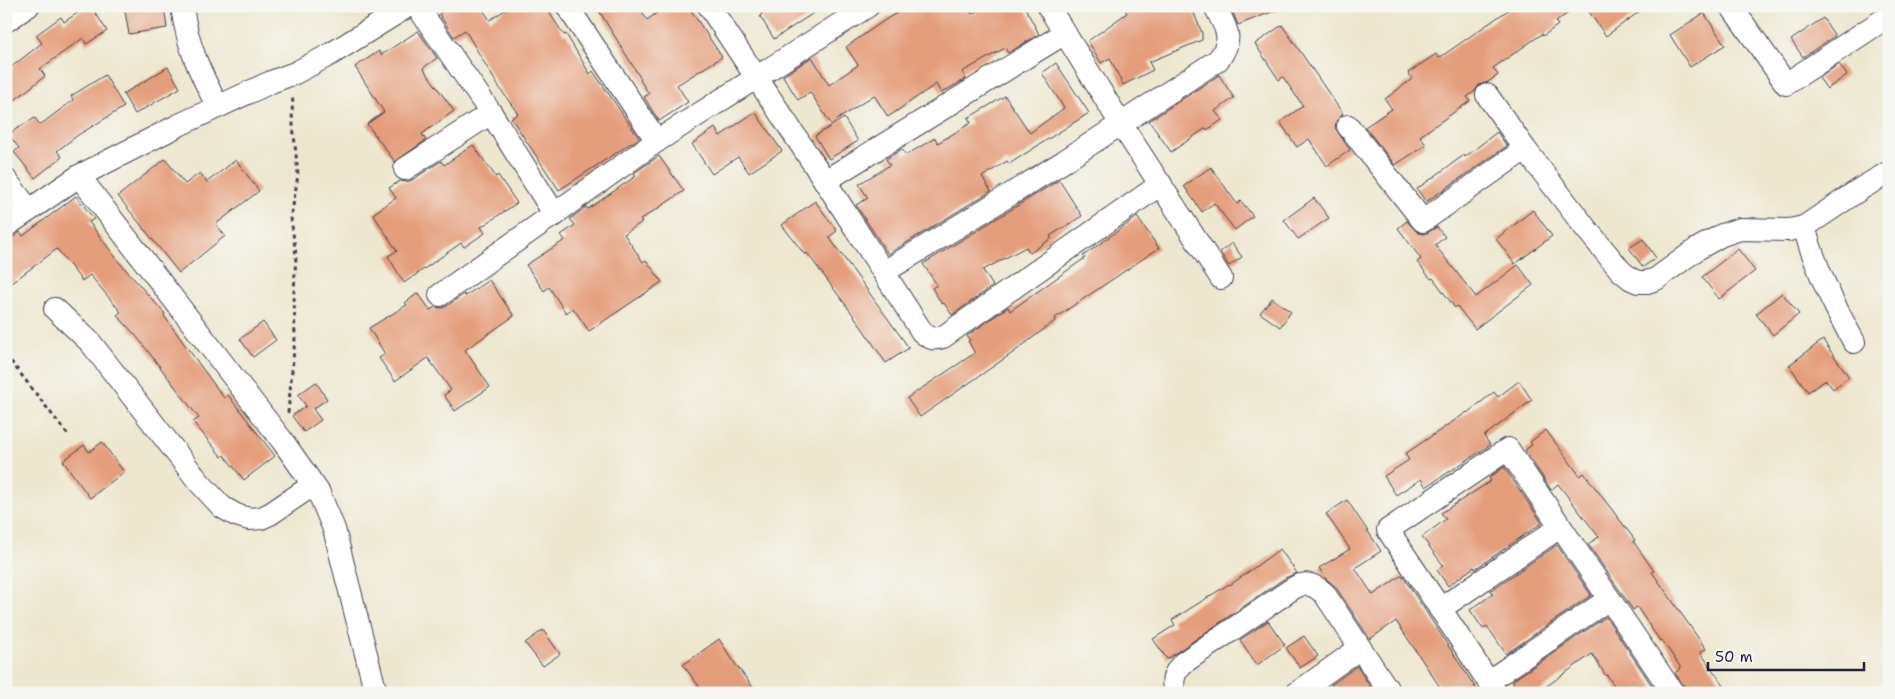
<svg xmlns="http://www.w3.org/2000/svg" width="1895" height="699" viewBox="0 0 1895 699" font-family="'Shantell Sans',sans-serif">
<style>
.building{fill:#e59e7b}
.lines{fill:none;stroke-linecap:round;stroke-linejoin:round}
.minor-casing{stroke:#414051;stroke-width:24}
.path{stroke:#414051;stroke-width:3;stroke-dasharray:4 4;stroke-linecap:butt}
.minor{stroke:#fff;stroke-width:22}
</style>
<rect width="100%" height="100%" fill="#f6f6f2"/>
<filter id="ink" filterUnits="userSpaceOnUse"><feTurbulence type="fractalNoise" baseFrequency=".02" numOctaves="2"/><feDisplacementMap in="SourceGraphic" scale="10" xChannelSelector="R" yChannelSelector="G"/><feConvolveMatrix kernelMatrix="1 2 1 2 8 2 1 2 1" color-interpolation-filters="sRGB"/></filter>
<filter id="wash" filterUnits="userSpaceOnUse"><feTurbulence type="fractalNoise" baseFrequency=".0096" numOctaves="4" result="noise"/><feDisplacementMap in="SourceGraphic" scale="20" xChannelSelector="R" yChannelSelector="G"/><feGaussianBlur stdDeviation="1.12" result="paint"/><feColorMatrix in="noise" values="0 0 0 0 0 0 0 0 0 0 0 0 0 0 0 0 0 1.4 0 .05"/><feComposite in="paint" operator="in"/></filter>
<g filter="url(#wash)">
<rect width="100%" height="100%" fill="#eee7cf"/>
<g id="blocks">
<g class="building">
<path d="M 88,6 L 91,6 L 107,31 L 86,44 L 83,38 L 40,69 L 45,76 L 6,107 L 6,71 L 42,43 L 36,35 L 61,17 L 64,22 Z"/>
<path d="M 124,6 L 164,6 L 167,28 L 129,34 Z"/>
<path d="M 450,6 L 480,6 L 490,20 L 511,6 L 545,6 L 564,35 L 566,34 L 590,74 L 593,71 L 639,138 L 559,190 L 511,118 L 518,114 L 497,84 L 465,30 L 454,37 L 439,14 Z"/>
<path d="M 596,6 L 639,6 L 647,20 L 666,6 L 688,6 L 722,57 L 677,85 L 688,102 L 659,121 L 644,97 L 649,94 L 640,80 L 641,79 Z"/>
<path d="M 757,6 L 824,6 L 774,39 L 760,16 L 762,14 Z"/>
<path d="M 909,6 L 967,6 L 972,14 L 985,6 L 1024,6 L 1039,34 L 1008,53 L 1005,48 L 962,72 L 966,79 L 941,93 L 936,84 L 888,117 L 874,95 L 831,124 L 810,92 L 798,100 L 783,76 L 812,57 L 829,85 L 858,65 L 846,47 L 888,18 Z"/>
<path d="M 1123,6 L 1191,6 L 1202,33 L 1202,40 L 1149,62 L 1153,70 L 1123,85 L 1110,58 L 1101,63 L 1088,41 L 1127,13 Z"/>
<path d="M 1230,6 L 1284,6 L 1284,7 L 1238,25 Z"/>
<path d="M 1514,6 L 1577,6 L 1556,22 L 1558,25 L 1543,36 L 1542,34 L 1493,68 L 1498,75 L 1488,82 L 1479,85 L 1475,91 L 1467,97 L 1470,101 L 1420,136 L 1426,145 L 1395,165 L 1365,127 L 1392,109 L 1385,99 L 1412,79 L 1408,73 L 1436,54 L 1439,58 Z"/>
<path d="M 1585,6 L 1647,6 L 1606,36 Z"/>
<path d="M 1704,13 L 1725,45 L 1690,67 L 1670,35 Z"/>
<path d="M 1823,18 L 1835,36 L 1803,57 L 1791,40 Z"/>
<path d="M 1282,25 L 1343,114 L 1336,121 L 1335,128 L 1350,150 L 1327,166 L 1309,139 L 1297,147 L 1280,122 L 1303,106 L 1283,77 L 1279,80 L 1255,44 Z"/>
<path d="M 418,31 L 437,58 L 423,68 L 454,111 L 422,134 L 426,140 L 395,162 L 367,124 L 384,112 L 355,67 L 379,51 L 381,55 Z"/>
<path d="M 1056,63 L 1089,113 L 1009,164 L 1007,161 L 982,177 L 991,191 L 888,254 L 856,205 L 868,198 L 859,184 L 890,165 L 886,159 L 902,149 L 906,155 L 935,138 L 938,143 L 971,123 L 968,118 L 1005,96 L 1030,133 L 1064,108 L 1042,73 Z"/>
<path d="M 1839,64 L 1847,75 L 1827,89 L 1819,78 Z"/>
<path d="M 168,67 L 180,88 L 135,114 L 123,94 Z"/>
<path d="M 105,75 L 124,107 L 78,135 L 57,151 L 62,157 L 35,178 L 14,152 L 19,148 L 8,134 L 35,118 L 40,125 L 73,100 L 71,96 Z"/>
<path d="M 1219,75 L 1234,98 L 1215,111 L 1222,120 L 1207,130 L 1206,128 L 1171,152 L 1149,121 Z"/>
<path d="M 755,112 L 782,151 L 749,173 L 738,157 L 712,174 L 692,144 L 715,128 L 720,136 Z"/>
<path d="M 844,118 L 858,141 L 829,159 L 815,136 Z"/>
<path d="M 1497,132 L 1507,146 L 1426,202 L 1417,189 L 1464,155 L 1465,157 Z"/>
<path d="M 473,145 L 496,177 L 498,175 L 517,203 L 481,227 L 485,233 L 464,247 L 461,243 L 404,283 L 388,256 L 397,251 L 373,214 L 396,198 L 389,188 L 400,181 L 406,182 L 412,180 L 441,161 L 444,165 Z"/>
<path d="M 659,156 L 684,191 L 640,220 L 642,222 L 624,234 L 643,262 L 646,260 L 662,282 L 589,331 L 573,308 L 566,313 L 549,287 L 544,291 L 526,265 L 565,240 L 561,235 L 575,225 L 570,219 L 586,207 L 588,209 L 636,176 L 634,173 Z"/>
<path d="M 165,159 L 185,184 L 200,173 L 207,182 L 236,160 L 259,191 L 216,224 L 225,236 L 179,273 L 118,196 Z"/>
<path d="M 1211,167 L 1237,204 L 1241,201 L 1253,216 L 1235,230 L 1214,203 L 1202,212 L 1184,186 Z"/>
<path d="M 1059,180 L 1082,216 L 1050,236 L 1052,238 L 1030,253 L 1026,247 L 983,270 L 993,286 L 952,315 L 944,303 L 942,304 L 932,288 L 937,285 L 923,264 Z"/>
<path d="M 76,196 L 94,219 L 89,222 L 119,262 L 165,314 L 164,316 L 224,398 L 228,395 L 275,456 L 244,480 L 224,455 L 222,457 L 193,422 L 199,418 L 137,337 L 117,315 L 121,312 L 90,275 L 82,281 L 57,249 L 6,287 L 6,243 L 20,232 L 23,236 Z"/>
<path d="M 1314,198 L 1329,218 L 1298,239 L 1284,220 Z"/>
<path d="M 815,201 L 837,231 L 829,237 L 909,348 L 886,363 L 854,316 L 807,253 L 805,255 L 782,225 Z"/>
<path d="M 1533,210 L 1552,236 L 1515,264 L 1496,239 Z"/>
<path d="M 1137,217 L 1159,248 L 1055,318 L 1056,320 L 1014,352 L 920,417 L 907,398 L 975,353 L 968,341 L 970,340 L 967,336 L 1008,307 L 1010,311 L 1085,258 L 1083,256 Z"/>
<path d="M 1407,221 L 1418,233 L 1425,234 L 1437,227 L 1445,237 L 1435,245 L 1476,297 L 1518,265 L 1533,285 L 1475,329 L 1457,306 L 1455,308 L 1433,278 L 1431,279 L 1417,262 L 1421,259 L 1398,228 Z"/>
<path d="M 1643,239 L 1656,258 L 1643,267 L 1629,248 Z"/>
<path d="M 1232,243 L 1242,257 L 1229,266 L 1220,252 Z"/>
<path d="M 1738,249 L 1755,271 L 1719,299 L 1702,277 Z"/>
<path d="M 489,280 L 514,316 L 465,350 L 490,387 L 455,411 L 444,395 L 451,390 L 428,358 L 395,381 L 379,358 L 385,354 L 369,328 L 407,305 L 405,303 L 418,293 L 430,310 L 435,307 L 442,308 L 447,306 L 464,294 L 465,296 Z"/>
<path d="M 1782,293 L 1799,314 L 1773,335 L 1756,314 Z"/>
<path d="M 1272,298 L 1291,312 L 1280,327 L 1260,313 Z"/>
<path d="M 263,322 L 276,340 L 253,357 L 240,339 Z"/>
<path d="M 1823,340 L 1849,377 L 1833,389 L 1826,380 L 1808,392 L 1789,365 Z"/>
<path d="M 1519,381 L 1532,400 L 1484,436 L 1490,445 L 1426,487 L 1421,479 L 1396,495 L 1384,476 L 1409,460 L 1405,454 L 1467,412 L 1467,413 L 1494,392 L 1498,397 Z"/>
<path d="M 316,382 L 327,399 L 313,409 L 321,420 L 304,432 L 292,416 L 306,406 L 298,395 Z"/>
<path d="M 1546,430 L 1580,476 L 1584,473 L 1635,540 L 1633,541 L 1654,571 L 1652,572 L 1706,649 L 1700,652 L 1729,693 L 1686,693 L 1684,686 L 1675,673 L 1681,668 L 1662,640 L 1660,641 L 1637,607 L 1633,610 L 1588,544 L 1599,537 L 1558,484 L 1551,490 L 1525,450 L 1532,445 L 1530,442 Z"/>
<path d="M 102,442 L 124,472 L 90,498 L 63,461 L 84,445 L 89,452 Z"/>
<path d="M 1504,467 L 1542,523 L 1475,569 L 1474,567 L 1448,586 L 1437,570 L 1443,565 L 1422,537 L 1446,519 L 1441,513 L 1491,481 L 1489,478 Z"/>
<path d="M 1347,500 L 1381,551 L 1355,568 L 1373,595 L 1402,575 L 1479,693 L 1444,693 L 1396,621 L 1370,639 L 1335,586 L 1325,578 L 1319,568 L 1350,549 L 1326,514 Z"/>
<path d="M 1557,545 L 1591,595 L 1506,654 L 1487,626 L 1483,629 L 1470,610 L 1493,594 L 1490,591 Z"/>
<path d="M 1280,549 L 1297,573 L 1285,578 L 1167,659 L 1153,639 L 1175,625 L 1172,620 L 1229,584 L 1230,585 Z"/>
<path d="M 1606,617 L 1657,693 L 1619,693 L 1607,675 L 1606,676 L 1592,654 L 1537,693 L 1519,693 L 1512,681 Z"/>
<path d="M 1268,621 L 1285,645 L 1257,665 L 1240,640 Z"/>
<path d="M 543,630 L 560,654 L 543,666 L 525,643 Z"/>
<path d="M 1304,636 L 1318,656 L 1300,668 L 1286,648 Z"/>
<path d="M 719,639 L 734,662 L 757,693 L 704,693 L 683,665 Z"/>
<path d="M 1357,666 L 1374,693 L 1336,693 L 1331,685 Z"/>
</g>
</g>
</g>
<g filter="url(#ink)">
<use href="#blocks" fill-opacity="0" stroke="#414051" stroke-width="1"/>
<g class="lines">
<g class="minor-casing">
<g id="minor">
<path d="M 182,6 C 187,45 200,73 218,107"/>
<path d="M 417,6 L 491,113 L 555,215"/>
<path d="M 567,6 L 657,141"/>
<path d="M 709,6 L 825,181 L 922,332 C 929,338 933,340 943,337 L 1161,184"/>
<path d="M 1048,6 L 1121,124 L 1221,278"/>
<path d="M 1731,6 L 1786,84 L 1889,16"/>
<path d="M 6,21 L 28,6"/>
<path d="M 1487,95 L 1525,149 L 1584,226 L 1621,271 L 1631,279 L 1638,282 L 1647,282 L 1656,279 L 1697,249 L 1722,235 L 1740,229 L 1789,230 L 1804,227 L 1862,188 L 1889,172"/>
<path d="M 1348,126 L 1423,221 L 1525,149"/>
<path d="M 405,169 L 491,113"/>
<path d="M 79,176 L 284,443 L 319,493 L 334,529 L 376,693"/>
<path d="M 6,180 L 29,210"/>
<path d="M 825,181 L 1065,33"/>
<path d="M 6,226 L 79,176 L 179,125 L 271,82 L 295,73 L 331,54 L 408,6"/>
<path d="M 1804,227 C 1816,269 1833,304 1854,342"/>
<path d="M 884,272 L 1063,162 L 1218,60 C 1235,38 1226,29 1215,6"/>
<path d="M 440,295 L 657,141 L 868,6"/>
<path d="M 55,309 L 90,342 L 199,482 L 222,507 L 236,515 L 249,519 L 261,518 L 270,514 L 313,485"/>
<path d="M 1440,609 L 1560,527"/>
<path d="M 1489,681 L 1609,599"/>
<path d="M 1175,693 C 1171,680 1174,673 1183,663 L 1292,589 C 1305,581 1313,584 1324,593 L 1390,693"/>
<path d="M 1297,693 L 1360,648"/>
<path d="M 1496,693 L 1388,530 L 1508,449 L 1673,693"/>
</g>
</g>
<g class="path">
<path d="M 6,355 L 68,435"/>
<path d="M 288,413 L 295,339 L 294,292 L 296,255 L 291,218 L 298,175 L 292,114 L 293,96"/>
</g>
<use href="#minor" class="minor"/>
</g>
</g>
<rect width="1895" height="699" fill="none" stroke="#f6f6f2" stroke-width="25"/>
<path d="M1708 662v8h156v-8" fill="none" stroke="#22223b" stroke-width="2.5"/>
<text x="1715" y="662" font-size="15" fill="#22223b" stroke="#f6f6f2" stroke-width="4" paint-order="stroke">50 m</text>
</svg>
